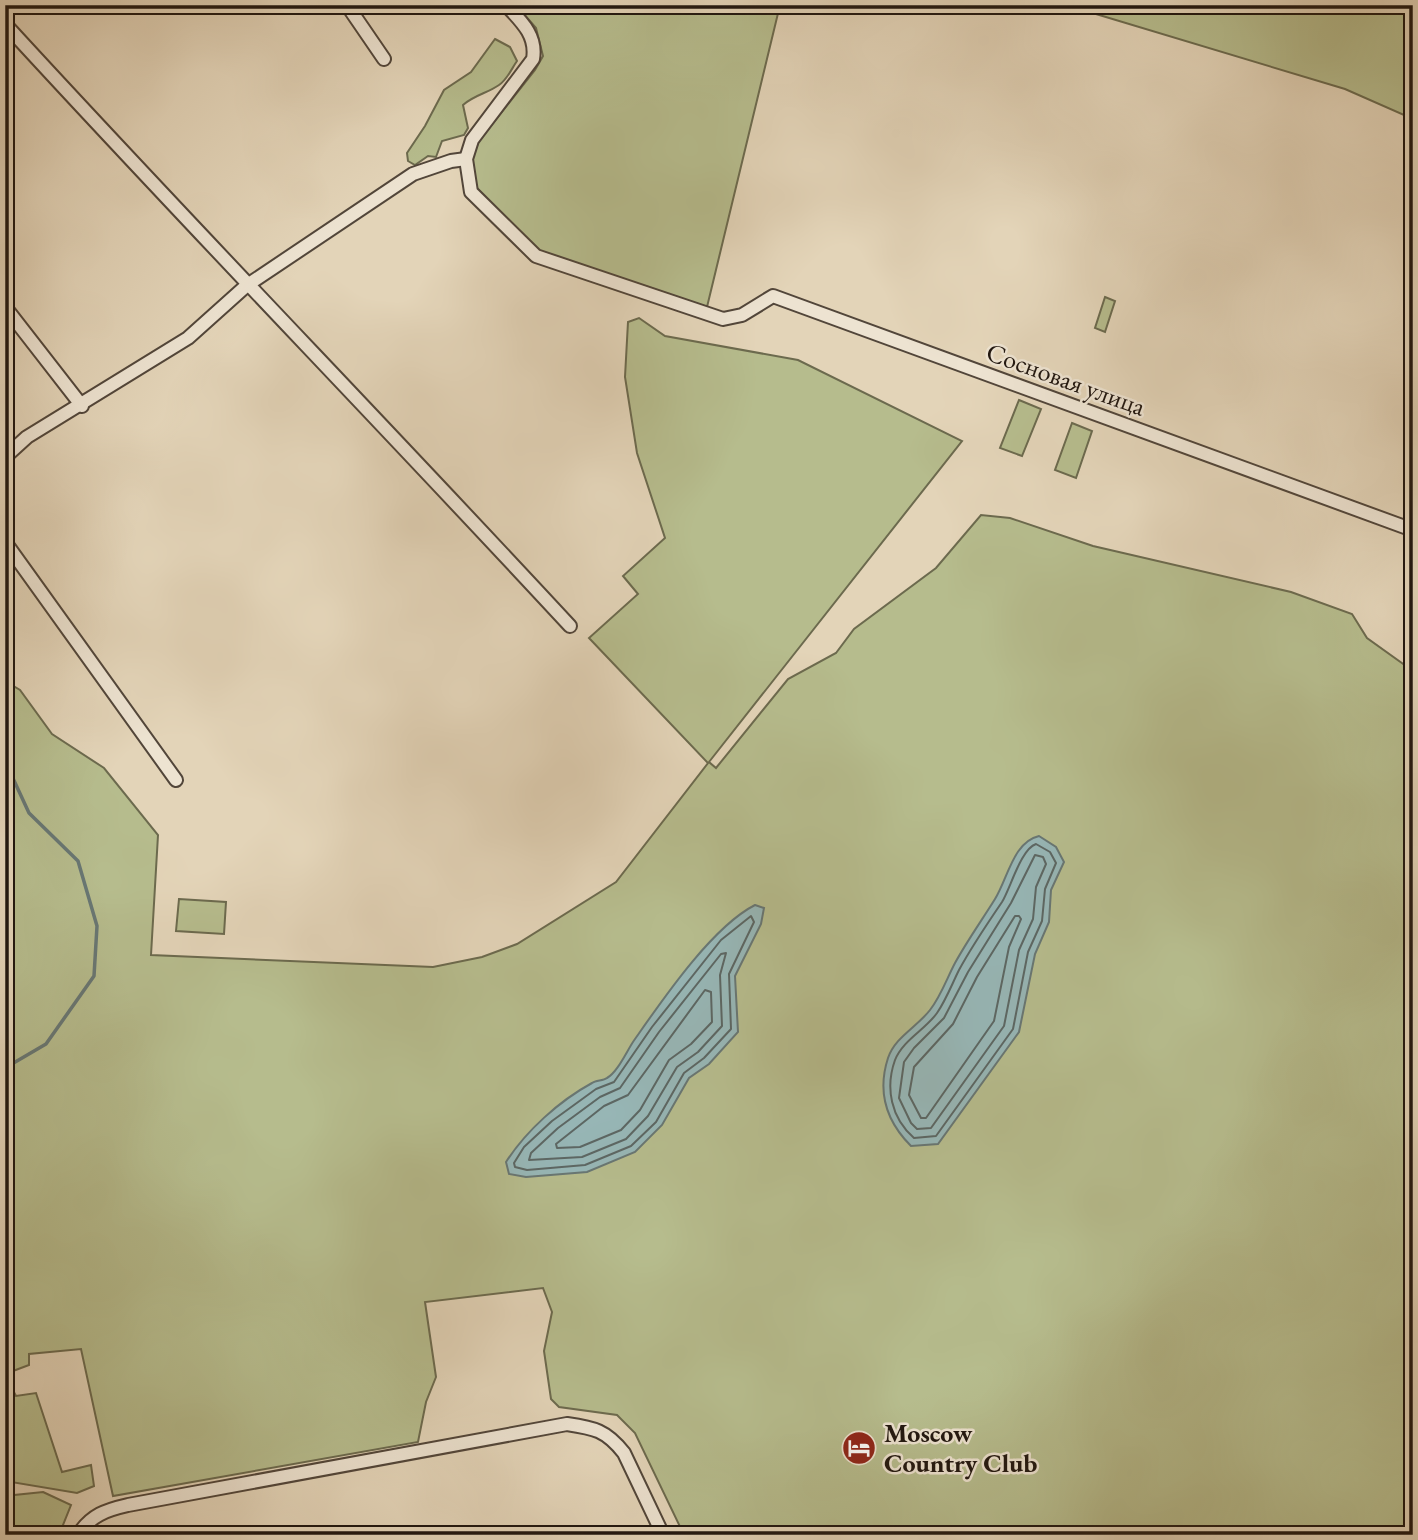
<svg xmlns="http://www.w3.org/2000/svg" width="1418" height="1540" viewBox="0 0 1418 1540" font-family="'EB Garamond',serif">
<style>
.green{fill:#b6bc8d;stroke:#6c6a4e;stroke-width:2}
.water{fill:#97b7b7;stroke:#687774;stroke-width:2}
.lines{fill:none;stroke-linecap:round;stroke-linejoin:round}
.shore{stroke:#5c6764;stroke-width:2}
.stream{stroke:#687774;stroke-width:3.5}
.street-casing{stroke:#52463a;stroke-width:16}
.street{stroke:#ede3d1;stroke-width:12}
.labels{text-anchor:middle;stroke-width:5;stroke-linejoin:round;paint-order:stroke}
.street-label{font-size:26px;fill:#211710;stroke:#ede3d1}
.poi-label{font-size:26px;font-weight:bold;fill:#211710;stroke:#ede3d1;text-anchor:start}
</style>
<rect width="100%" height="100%" fill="#e3d4b8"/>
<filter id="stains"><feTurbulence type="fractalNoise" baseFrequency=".00286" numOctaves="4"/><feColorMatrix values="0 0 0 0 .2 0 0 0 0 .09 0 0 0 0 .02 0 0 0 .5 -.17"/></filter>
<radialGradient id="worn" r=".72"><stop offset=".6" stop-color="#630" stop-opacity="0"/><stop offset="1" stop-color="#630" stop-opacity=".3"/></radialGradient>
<g class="green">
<path d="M 516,5 L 780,5 L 707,307 L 540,251 L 475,186 L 471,161 L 479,141 L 535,70 L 543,56 L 536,28 Z"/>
<path d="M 1066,5 L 1413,5 L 1413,119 L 1345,89 Z"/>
<path d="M 495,39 L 510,47 L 517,61 C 512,68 507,80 499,85 C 488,93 474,95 463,105 L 468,128 L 464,135 L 442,141 L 436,157 L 428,156 L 415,165 L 408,161 L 407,153 L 425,126 L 444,90 L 471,72 Z"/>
<path d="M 1105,297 L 1115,301 L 1105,332 L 1095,328 Z"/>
<path d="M 639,318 L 665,336 L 798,360 L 962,441 L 709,762 L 716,768 L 788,679 L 836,653 L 854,629 L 936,568 L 981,515 L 1010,518 L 1093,546 L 1291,592 L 1352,614 L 1367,638 L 1413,671 L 1413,1535 L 684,1535 L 635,1433 L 617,1415 L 559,1407 L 551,1399 L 544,1351 L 552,1312 L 543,1288 L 425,1302 L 436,1377 L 426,1402 L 418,1442 L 113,1496 L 81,1349 L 29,1354 L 29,1365 L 5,1374 L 5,681 L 20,690 L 52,734 L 104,768 L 158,835 L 151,955 L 433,967 L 482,957 L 517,944 L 616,882 L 708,763 L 589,638 L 638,594 L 623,576 L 665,538 L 637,453 L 625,377 L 628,322 Z"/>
<path d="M 1019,400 L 1041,409 L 1022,456 L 1000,448 Z"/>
<path d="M 1072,423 L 1092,431 L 1076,478 L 1055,470 Z"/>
<path d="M 179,899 L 226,902 L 224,934 L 176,931 Z"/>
<path d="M 5,1375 L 16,1396 L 36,1393 L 62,1472 L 91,1465 L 94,1486 L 77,1493 L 5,1481 Z"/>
<path d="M 43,1492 L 71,1505 L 59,1535 L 5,1535 L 5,1496 Z"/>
</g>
<g class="water">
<path d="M 1039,836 L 1056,847 L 1064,862 L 1051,890 L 1049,922 L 1035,954 L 1019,1032 L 938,1144 L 911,1146 C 886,1121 877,1092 888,1058 C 895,1037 917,1027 930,1010 C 941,996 947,978 955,963 C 967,941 982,920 995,899 C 1008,878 1013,842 1039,836 Z"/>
<path d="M 755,905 L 764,908 L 761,924 L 735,976 L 738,1032 L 709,1064 L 689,1078 L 662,1125 L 635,1152 L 587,1172 L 526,1177 L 509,1174 L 506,1162 C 526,1131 559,1101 592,1083 C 596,1080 603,1081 607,1078 C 618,1072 627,1050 635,1039 C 663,999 712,927 755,905 Z"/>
</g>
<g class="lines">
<g class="shore">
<path d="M 1036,844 L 1050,852 L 1056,863 L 1045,889 L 1042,921 L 1028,952 L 1013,1029 L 936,1136 L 914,1138 C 891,1118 885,1088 895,1060 C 903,1040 925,1030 937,1013 C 946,1000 952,984 959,970 C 972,946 987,924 1002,902 C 1011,887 1021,849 1036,844 Z"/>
<path d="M 1035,855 L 1043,857 L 1046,864 L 1036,887 L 1033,919 L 1019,950 L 1004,1026 L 931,1128 L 917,1129 L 911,1123 L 899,1098 L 904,1062 L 914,1048 L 944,1018 L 968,972 L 1011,903 Z"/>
<path d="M 751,916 L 754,922 L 729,974 L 731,1029 L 704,1058 L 684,1073 L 656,1122 L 631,1146 L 585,1165 L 527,1170 L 515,1167 L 514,1163 L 524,1147 L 552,1121 L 596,1089 L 614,1082 L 652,1027 L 721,940 Z"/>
<path d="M 1015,916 L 1019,916 L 1021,919 L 1009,947 L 994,1021 L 926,1118 L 921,1118 L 909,1095 L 914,1067 L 953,1024 L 977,977 Z"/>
<path d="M 726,953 L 720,975 L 722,1026 L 698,1052 L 677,1067 L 648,1116 L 626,1139 L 582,1157 L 529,1160 L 531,1153 L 558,1128 L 600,1097 L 620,1088 L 659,1032 L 721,954 Z"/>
<path d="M 705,990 L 711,992 L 712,1022 L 691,1044 L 669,1060 L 640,1110 L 621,1130 L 580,1147 L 557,1148 L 556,1144 L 604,1106 L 628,1095 Z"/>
</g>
<g class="stream">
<path d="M 5,761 L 29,813 L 78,861 L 97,926 L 94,976 L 46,1044 L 5,1068"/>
<path d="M 5,1499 L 5,1500"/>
</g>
<g class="street-casing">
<g id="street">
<path d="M 347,5 L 384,59"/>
<path d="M 506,5 C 522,22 537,36 533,59 L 472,140 L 466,159 L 471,192 L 536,256 L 723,319 L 742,315 L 773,296 L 1413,530"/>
<path d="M 5,24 C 191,227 383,424 570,626"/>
<path d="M 5,307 L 82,406"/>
<path d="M 5,457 L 27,437 L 188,338 L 246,286 L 413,174 L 451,161 L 466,159"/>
<path d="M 5,542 L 176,780"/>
<path d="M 78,1535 C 91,1515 106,1510 128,1505 L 567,1424 C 594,1428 606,1430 624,1453 L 663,1535"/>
</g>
</g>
<use href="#street" class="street"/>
</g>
<defs>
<g id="hotel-disc" transform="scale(1.75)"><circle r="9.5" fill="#8f2418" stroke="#ede3d1"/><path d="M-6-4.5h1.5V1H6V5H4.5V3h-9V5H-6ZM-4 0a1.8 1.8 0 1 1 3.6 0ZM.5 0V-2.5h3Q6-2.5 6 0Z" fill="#fff"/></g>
</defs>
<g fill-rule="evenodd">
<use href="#hotel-disc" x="859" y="1448"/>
</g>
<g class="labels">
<g class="street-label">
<text transform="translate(1066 379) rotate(20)" y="9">Сосновая улица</text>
</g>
<g class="poi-label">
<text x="884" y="1442">Moscow<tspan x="884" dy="30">Country Club</tspan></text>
</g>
</g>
<rect width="1418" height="1540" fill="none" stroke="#e3d4b8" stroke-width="28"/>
<rect x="7" y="7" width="1404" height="1526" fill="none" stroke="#211710" stroke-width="3.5"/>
<rect x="14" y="14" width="1390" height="1512" fill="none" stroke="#211710" stroke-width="2"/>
<rect width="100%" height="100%" filter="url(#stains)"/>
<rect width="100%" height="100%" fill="url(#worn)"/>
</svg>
